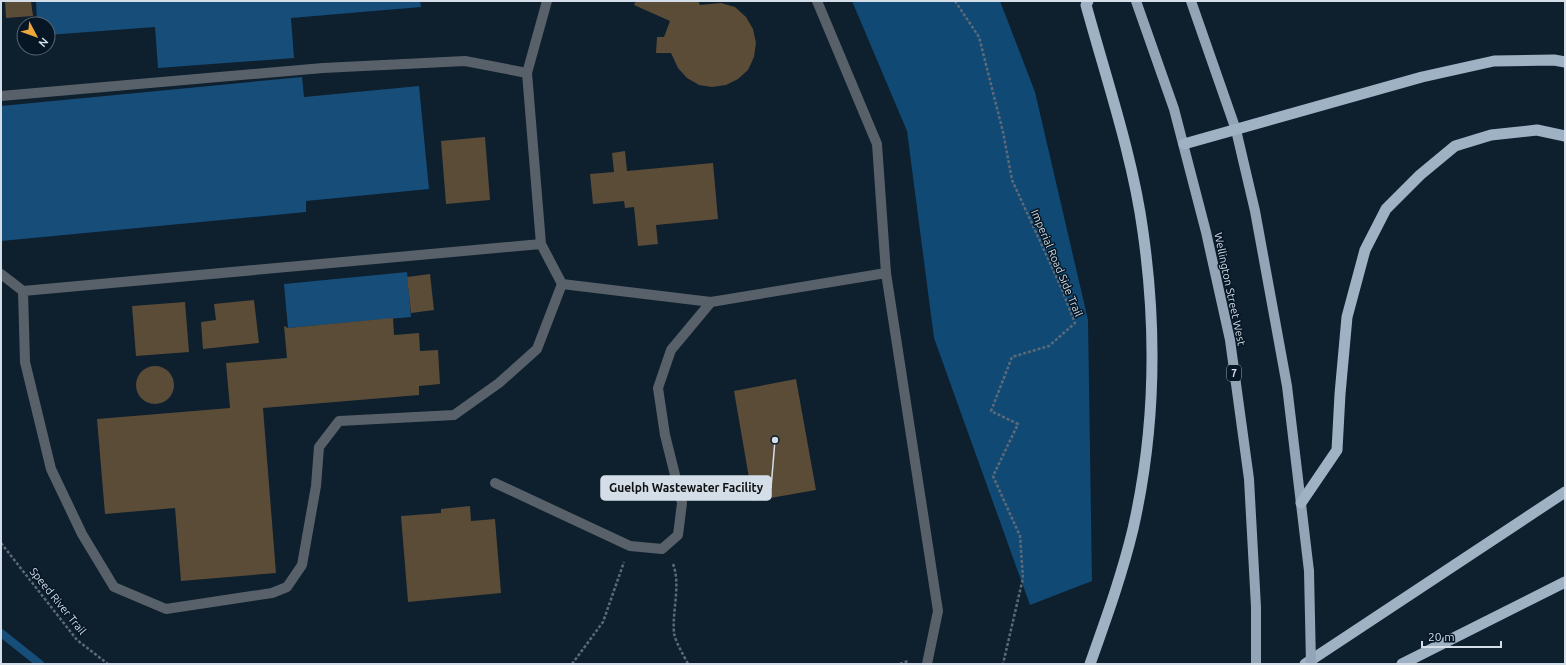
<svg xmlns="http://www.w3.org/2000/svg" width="1566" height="665" viewBox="0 0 1566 665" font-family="Ubuntu,sans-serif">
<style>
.forest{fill:#104974}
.water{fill:#164d79}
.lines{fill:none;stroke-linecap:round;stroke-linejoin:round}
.stream{stroke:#164d79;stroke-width:8}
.building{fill:#5a4c37}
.path{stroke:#5c6a78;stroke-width:2.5;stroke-dasharray:3 2;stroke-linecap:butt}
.service{stroke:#586169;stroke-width:10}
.primary{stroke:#92a4b5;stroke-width:10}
.trunk{stroke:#9eb2c4;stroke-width:11}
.primary-bridge{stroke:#92a4b5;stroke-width:10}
.labels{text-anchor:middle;stroke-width:3;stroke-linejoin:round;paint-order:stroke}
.shield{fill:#061624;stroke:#96a2ae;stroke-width:1}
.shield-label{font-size:10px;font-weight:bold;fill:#d3dee9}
.street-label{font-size:11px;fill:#d3dee9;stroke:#061624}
.leader{fill:none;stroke:#d3dee9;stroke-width:1.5}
.callout-dot{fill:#d3dee9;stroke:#061624;stroke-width:1.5}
.callout{fill:#d3dee9;stroke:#d3dee9;stroke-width:1.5}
.callout-label{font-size:12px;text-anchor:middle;font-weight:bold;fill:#111}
</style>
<rect width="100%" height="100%" fill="#0e1f2e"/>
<path class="forest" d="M 852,1 L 1000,1 L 1035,92 L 1088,320 L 1092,581 L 1030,605 L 934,338 L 907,131 Z"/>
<g class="water">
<path d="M 36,1 L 420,1 L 421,7 L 291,18 L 294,58 L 158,68 L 155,27 L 48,35 L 48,24 L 37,24 Z"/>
<path d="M 302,77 L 304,97 L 419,86 L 429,189 L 306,201 L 306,212 L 1,241 L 1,106 Z"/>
<path d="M 407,272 L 411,317 L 288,328 L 284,284 Z"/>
</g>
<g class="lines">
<path class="stream" d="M 1,633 L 40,664"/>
</g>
<g class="building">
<path d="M 5,1 L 31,1 L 33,16 L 6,18 Z"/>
<path d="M 636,1 L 698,1 L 700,5 L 721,3 L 735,7 L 746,17 L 753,29 L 756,43 L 754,57 L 748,70 L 738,79 L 726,85 L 712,87 L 699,85 L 687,78 L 678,68 L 671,53 L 656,53 L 657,37 L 664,37 L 670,21 L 634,5 Z"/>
<path d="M 485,137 L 490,200 L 446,204 L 441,141 Z"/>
<path d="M 625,151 L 627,171 L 713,163 L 718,219 L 656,225 L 658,244 L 638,246 L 634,207 L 625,208 L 624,201 L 593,204 L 590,174 L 614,172 L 612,153 Z"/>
<path d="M 430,274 L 434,310 L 411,313 L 407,277 Z"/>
<path d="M 254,300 L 259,343 L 203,349 L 201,322 L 216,320 L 214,304 Z"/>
<path d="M 185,302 L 189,352 L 136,356 L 132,306 Z"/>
<path d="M 393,318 L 394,335 L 419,333 L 420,351 L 438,350 L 440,384 L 419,386 L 419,395 L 263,408 L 276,573 L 181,581 L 175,508 L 105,514 L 97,419 L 230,408 L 226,363 L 287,358 L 284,326 L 288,328 Z"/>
<circle cx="155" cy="385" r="19"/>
<path d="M 796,379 L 816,490 L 753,501 L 734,391 Z"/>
<path d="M 470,506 L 471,521 L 495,519 L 501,593 L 408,602 L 401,516 L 441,513 L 441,509 Z"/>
</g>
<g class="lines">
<g class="path">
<path d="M 955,1 L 979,37 L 1003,132 L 1012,180 L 1061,287 L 1075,323 L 1049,346 L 1012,357 L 991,411 L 1018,424 L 993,476 L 1020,536 L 1023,578 L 1003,664"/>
<path d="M 1,543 L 77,640 L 108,664"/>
<path d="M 673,564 C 681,585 672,610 674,633 C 675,641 684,656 688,664"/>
<path d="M 572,664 L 603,622 L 624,562"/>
<path d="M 900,664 L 908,661"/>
</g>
<g class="service">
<path d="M 817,1 L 877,144 L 886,273 L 938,611 L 927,664"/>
<path d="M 1,96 L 323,68 L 465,61 L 527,73"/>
<path d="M 541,244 L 23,291 L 25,362 L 51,469 L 82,534 L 114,587 L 166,609 L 272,593 L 287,587 L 302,565 L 316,486 L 319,447 L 339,421 L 454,415 L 499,383 L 537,349 L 562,284 L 541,244 L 527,73 L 547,1"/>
<path d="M 1,274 L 23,291"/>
<path d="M 562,284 L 711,302 L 886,273"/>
<path d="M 495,483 L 630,546 L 662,549 L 678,535 L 682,503 L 665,435 L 658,388 L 671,350 L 711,302"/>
</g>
<g class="primary">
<path d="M 1136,1 L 1174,109 L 1206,232 L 1230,340 L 1249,479 L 1256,607 L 1256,664"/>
<path d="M 1191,1 L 1236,130 L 1255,211 L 1287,386 L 1309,571"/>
</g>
<g class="trunk">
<path d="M 1088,1 L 1086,5 C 1106,78 1133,157 1143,232 C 1157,330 1155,432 1133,529 C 1122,575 1106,619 1090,664"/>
<path d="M 1184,144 L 1422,77 L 1494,61 L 1554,60 L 1565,62"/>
<path d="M 1301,503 L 1337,450 L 1340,394 L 1347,317 L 1365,250 L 1386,209 L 1420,175 L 1455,146 L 1491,135 L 1537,130 L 1565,136"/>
<path d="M 1305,664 L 1565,492"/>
<path d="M 1402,664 L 1565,582"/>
</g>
<path class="primary-bridge" d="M 1309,571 L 1311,664"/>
</g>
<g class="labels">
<rect class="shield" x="1227" y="365" width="14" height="16" rx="3"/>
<g class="shield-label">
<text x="1234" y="377">7</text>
</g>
<g class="street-label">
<text transform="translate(1057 263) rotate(67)" y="4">Imperial Road Side Trail</text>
<text transform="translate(1230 289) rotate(78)" y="4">Wellington Street West</text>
<text transform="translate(58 601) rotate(51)" y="4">Speed River Trail</text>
</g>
</g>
<path class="leader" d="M775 440L771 488"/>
<circle class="callout-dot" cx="775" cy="440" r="4"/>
<rect class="callout" x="601" y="476" width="170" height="24" rx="4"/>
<g class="callout-label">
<text x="686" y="492">Guelph Wastewater Facility</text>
</g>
<rect width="1566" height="665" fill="none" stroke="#d3dee9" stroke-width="4"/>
<g transform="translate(36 36) rotate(131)"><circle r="19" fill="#061624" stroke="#586673"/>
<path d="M0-3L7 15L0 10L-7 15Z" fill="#eda83b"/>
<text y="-6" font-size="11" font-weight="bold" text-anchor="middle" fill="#d3dee9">N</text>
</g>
<path d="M1422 641v6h79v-6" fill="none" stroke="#d3dee9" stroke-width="2"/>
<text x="1428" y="641" font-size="12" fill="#d3dee9" stroke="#061624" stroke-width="3" paint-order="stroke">20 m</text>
</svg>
